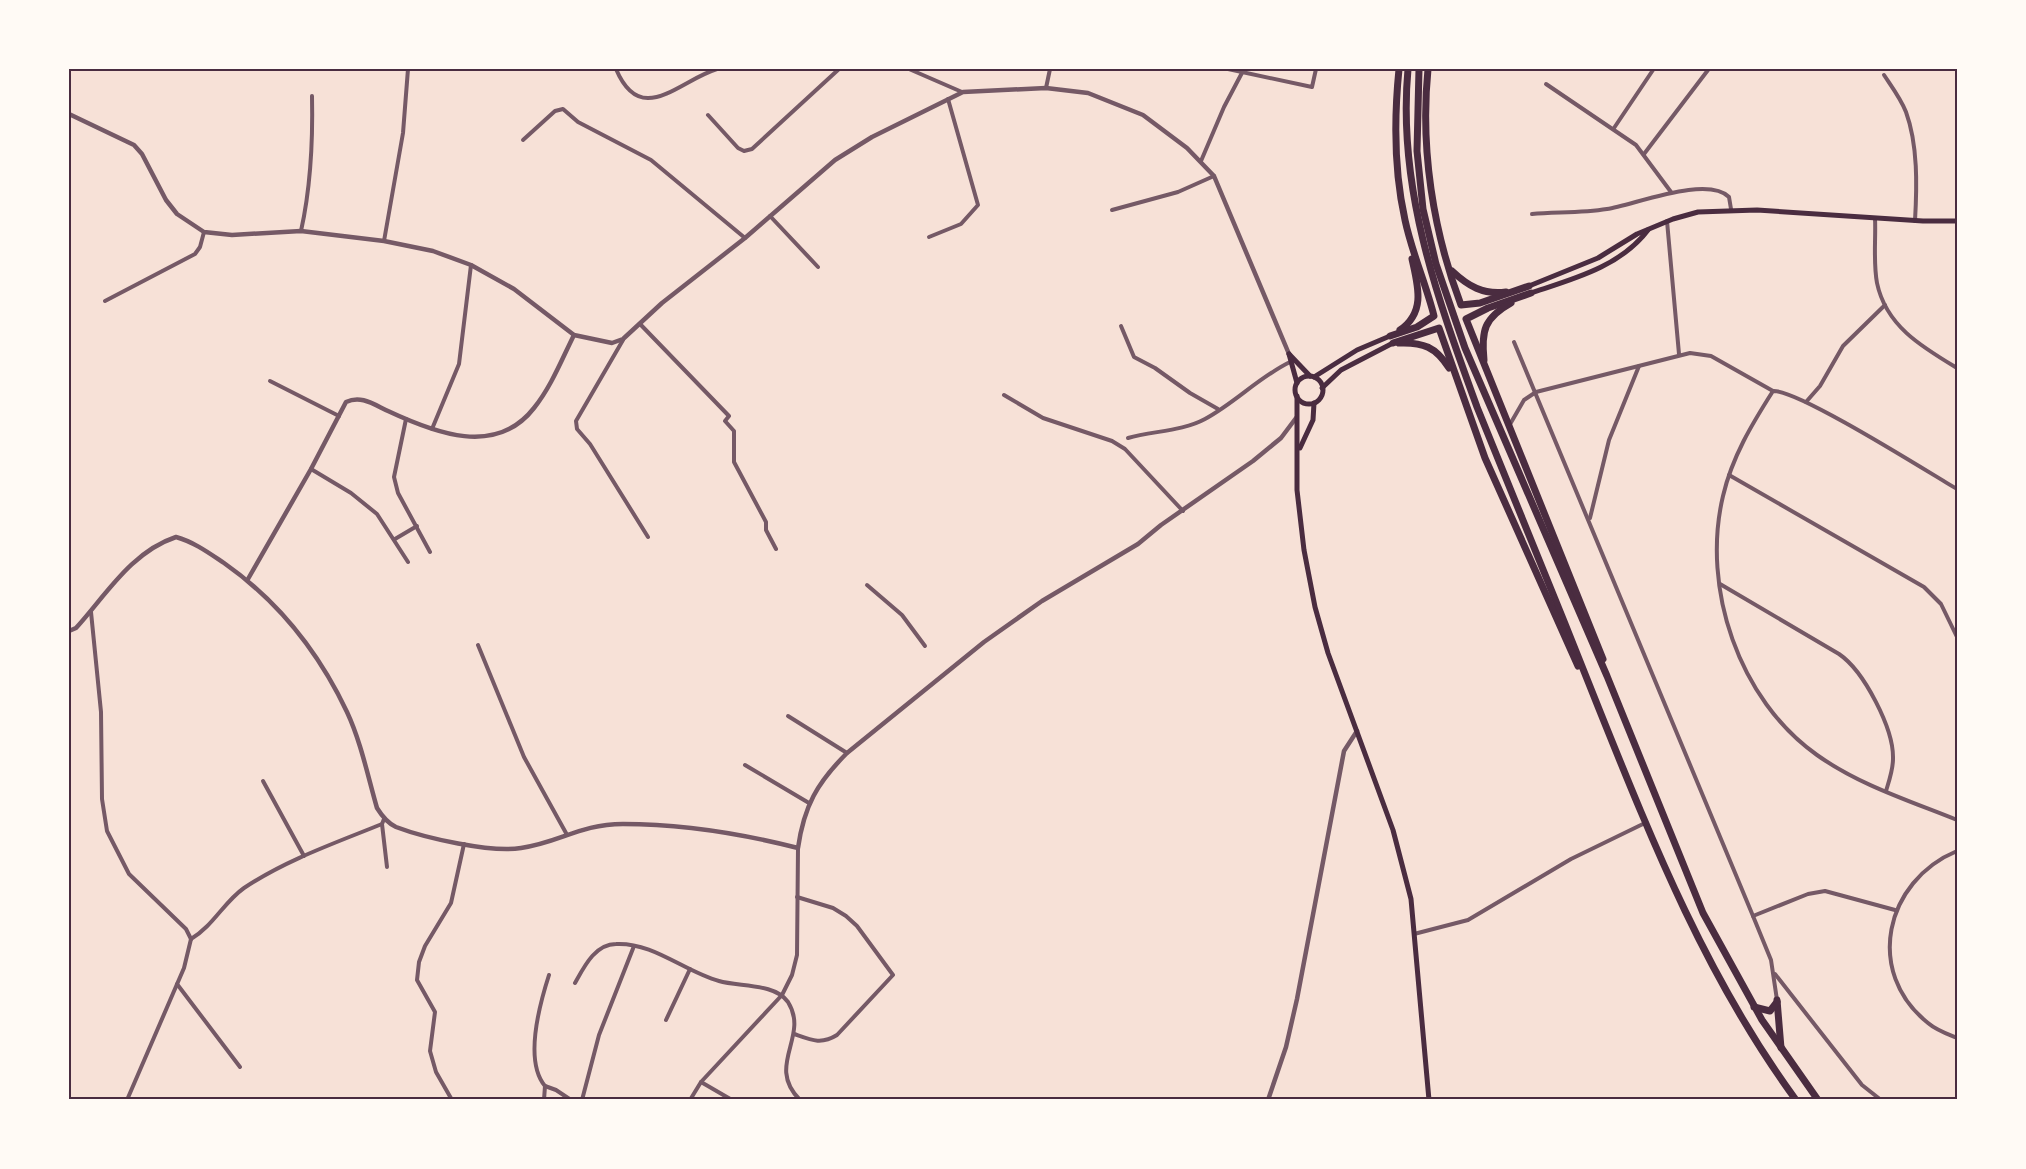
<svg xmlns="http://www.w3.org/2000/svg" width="2026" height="1169" viewBox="0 0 2026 1169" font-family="Commissioner,sans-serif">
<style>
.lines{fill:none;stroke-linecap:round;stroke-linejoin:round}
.minor{stroke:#755966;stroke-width:4}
.tertiary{stroke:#755966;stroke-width:4.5}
.secondary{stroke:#4a2c40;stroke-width:5}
.trunk{stroke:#4a2c40;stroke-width:7}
.neatline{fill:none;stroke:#4a2c40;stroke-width:2}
</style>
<rect width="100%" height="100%" fill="#f7e1d7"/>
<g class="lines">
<g class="minor">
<path d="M 616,69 C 641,128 678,81 717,69"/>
<path d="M 909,69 L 962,92"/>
<path d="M 1228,69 L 1312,87 L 1316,69"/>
<path d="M 1884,75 C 1892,87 1901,99 1906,112 C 1918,145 1917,186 1915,221"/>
<path d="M 1546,84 L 1636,145 L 1671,192"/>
<path d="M 1046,88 L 1050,69"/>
<path d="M 708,115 L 738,148 L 744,151 L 752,149 L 839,69"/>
<path d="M 1614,128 L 1653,70"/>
<path d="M 523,140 L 555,111 L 563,109 L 578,122 L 651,160 L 745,238"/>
<path d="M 1644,154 L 1708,70"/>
<path d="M 1201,161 L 1224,107 L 1244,69"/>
<path d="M 1112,210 L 1178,192 L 1214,176"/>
<path d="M 1532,214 C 1557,212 1582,213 1607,209 C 1634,205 1707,175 1729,197 L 1731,209"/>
<path d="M 770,216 L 818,267"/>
<path d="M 1875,218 C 1876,239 1873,262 1877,283 C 1886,326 1922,347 1957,368"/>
<path d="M 1667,221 L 1679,354"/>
<path d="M 301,231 C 311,186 313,142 312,96"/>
<path d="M 929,237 L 961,224 L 978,205 L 948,99"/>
<path d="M 384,241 L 403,133 L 408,69"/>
<path d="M 105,301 L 195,254 L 200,247 L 204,232"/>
<path d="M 640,324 L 729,416 L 725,421 L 734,431 L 734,462 L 766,522 L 766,530 L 776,549"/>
<path d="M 1121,326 L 1134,357 L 1155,368 L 1190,393 L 1218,409"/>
<path d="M 623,340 L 576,421 L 577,429 L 590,444 L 648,537"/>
<path d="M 1514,342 L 1753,916 L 1771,960 L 1777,1000"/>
<path d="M 270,381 L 339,416"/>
<path d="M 1004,395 L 1043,418 L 1112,441 L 1125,449 L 1183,511"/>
<path d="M 1806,402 L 1820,386 L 1843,346 L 1885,305"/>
<path d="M 406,419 L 394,477 L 398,493 L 430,552"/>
<path d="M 1509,426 L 1524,400 L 1536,392 L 1690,353 L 1711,356 L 1773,391"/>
<path d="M 432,429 L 459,364 L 471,265"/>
<path d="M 1128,438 C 1153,431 1183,431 1205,419 C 1235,403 1259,377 1290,362"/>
<path d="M 311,469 L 351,493 L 377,514 L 408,562"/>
<path d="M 1729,475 L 1924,587 L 1941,604 L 1957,637"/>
<path d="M 1957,489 C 1928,472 1797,389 1773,391 C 1752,424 1732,457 1723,496 C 1701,588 1739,700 1817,755 C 1859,785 1910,801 1957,820"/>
<path d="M 1590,518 L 1609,440 L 1639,366"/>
<path d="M 395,539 L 417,526"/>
<path d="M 1720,584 L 1839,654 C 1864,671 1894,729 1893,759 C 1893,770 1889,781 1886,791"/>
<path d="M 867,585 L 902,615 L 925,646"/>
<path d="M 91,612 L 101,712 L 102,799 L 107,831 L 129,874 L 186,929 L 191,939"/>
<path d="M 478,645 L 524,757 L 566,833"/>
<path d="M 788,716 L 847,753"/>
<path d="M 745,765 L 809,803"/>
<path d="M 263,781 L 304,856"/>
<path d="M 382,824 L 387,867"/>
<path d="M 1957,851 C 1885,881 1864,972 1928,1023 C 1936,1030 1947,1034 1957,1038"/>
<path d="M 1753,916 L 1808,894 L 1825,891 L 1895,910"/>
<path d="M 1414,934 L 1468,920 L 1571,859 L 1645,823"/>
<path d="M 191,939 C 213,926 224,902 244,888 C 286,860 335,843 382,824 L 384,819"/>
<path d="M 1775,974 L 1862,1085 L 1881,1100"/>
<path d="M 549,975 C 540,1003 524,1061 545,1086 L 556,1090 L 571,1100"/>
<path d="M 575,983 C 584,967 595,944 616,944 C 653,942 685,972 719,981 C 739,987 775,983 788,1002 C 810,1037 765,1065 800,1100"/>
<path d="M 177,984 L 240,1067"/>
<path d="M 666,1020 L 690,969"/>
<path d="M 794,1034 C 811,1040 821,1045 837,1035 L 893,975 L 857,926 L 846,916 L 833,908 L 797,897"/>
<path d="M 701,1082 L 732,1100"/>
<path d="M 127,1100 L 184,968 L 191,939"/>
<path d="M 452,1100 L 436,1072 L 430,1051 L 435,1012 L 417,980 L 419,962 L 425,946 L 451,903 L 464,844"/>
<path d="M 544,1100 L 545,1086"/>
<path d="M 582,1100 L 599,1035 L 634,946"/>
<path d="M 690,1100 L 701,1082 L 782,995 L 792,975 L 797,955 L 798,848"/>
</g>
<g class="tertiary">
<path d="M 69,114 L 134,145 L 142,154 L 166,200 L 177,214 L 204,232 L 232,235 L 301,231 L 384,241 L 433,251 L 471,265 L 514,289 L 574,335 L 612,343 L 623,339 L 662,303 L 745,238 L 835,160 L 872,137 L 963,92 L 1046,88 L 1088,93 L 1143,115 L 1187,148 L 1214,176 L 1289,354"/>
<path d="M 248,579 L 311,469 L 346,402 C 361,395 373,404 388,411 C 435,433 496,457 534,408 C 551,387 562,359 574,335"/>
<path d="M 69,631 L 76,628 C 106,595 131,552 176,537 C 194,542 209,553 224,563 C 278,601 319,653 347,712 C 361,742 368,777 377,808 C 382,816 387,823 396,827 C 425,838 491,853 521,848 C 559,843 580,824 623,824 C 684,824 739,833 798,848 C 804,806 817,783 847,753 L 984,642 L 1042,601 L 1138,544 L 1161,525 L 1253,461 L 1281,438 L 1296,418"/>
<path d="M 1268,1100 L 1286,1047 L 1297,999 L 1344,751 L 1357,731"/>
</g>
<g class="secondary">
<path d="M 1529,286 L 1598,258 L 1637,234 L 1673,219 L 1698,212 L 1757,210 L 1923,221 L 1957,221"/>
<path d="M 1531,293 C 1573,279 1620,267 1648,230"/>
<path d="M 1289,354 L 1310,376"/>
<path d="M 1289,354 L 1297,383"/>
<circle cx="1309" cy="390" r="14"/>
<path d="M 1314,377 L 1357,350 L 1390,336"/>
<path d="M 1322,388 L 1341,370 L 1393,343"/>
<path d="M 1297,396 L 1297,490 L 1304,550 L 1315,607 L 1328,653 L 1393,830 L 1411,899 L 1429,1100"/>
<path d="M 1300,448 L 1313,420 L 1314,403"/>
</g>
<g class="trunk">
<path d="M 1408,69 C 1397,188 1437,297 1477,407 C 1518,507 1559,608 1599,709 C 1654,846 1708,980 1796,1100"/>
<path d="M 1419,69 L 1417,151 L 1423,209 L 1436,264 L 1465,348 L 1607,676 L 1703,913 L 1762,1020 L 1818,1100"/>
<path d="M 1428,69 C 1420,148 1433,231 1461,305 L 1480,303 L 1529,286"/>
<path d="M 1452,271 C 1468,286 1483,295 1506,292"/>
<path d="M 1531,293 L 1488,308 L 1466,319 L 1603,659"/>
<path d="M 1400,330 C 1426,312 1418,286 1412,259"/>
<path d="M 1390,336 L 1417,327 L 1434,316 C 1426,284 1412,253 1405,220 C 1394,171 1394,119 1399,69"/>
<path d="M 1393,343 L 1439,328 L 1485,458 L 1578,666"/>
<path d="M 1399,343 C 1423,342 1436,347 1449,368"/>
<path d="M 1484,360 C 1481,331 1484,318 1511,303"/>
<path d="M 1777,1000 L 1781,1048"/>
<path d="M 1754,1007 L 1770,1011 L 1777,1002"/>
</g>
</g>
<rect width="2026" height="1169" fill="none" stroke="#fffaf5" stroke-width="141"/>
<rect x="70" y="70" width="1886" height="1028" class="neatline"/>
</svg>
